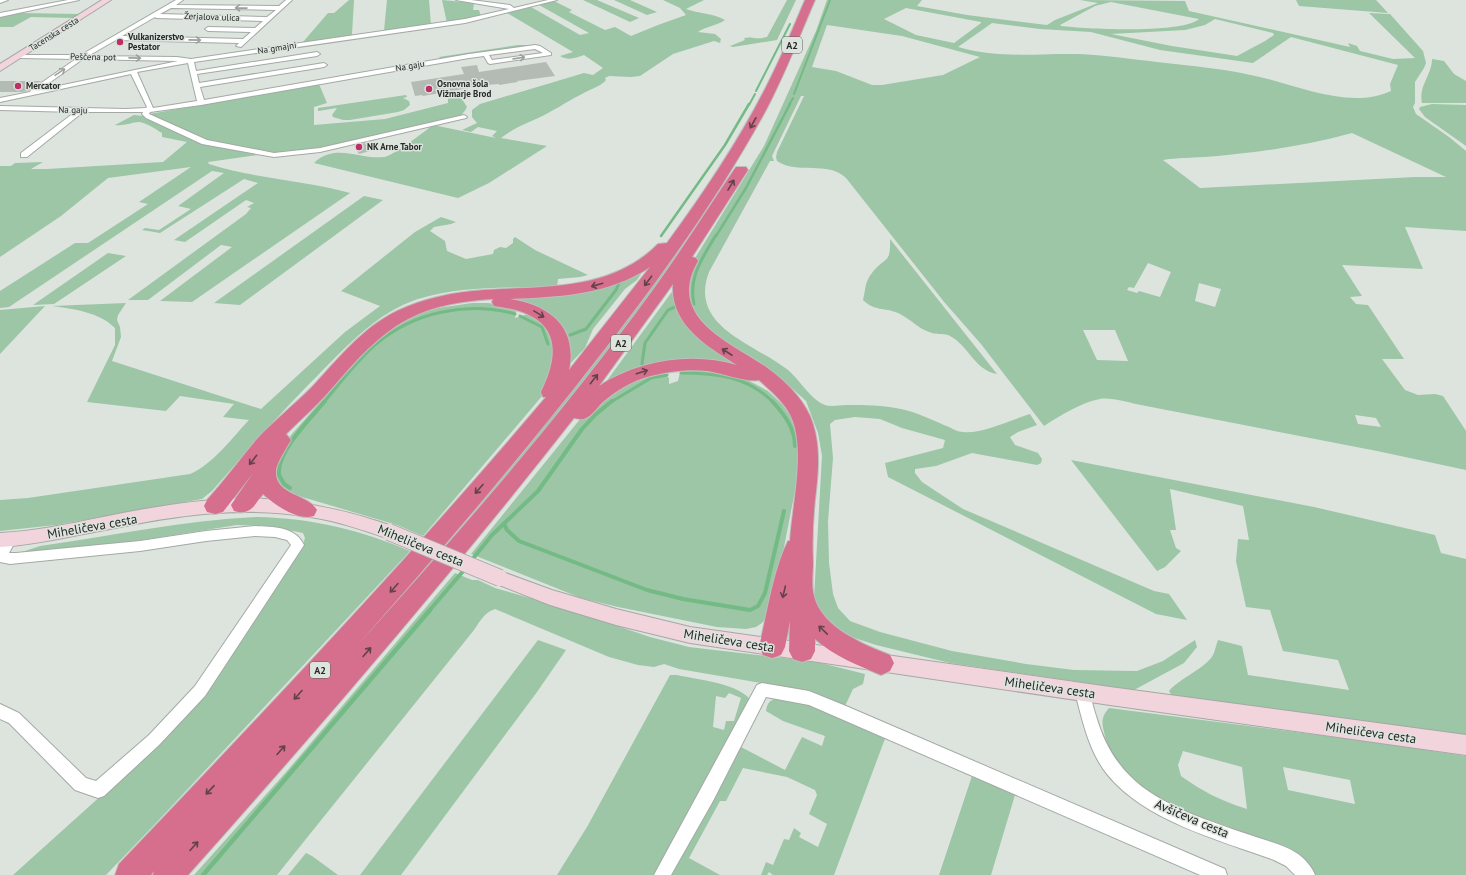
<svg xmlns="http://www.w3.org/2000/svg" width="1466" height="875" viewBox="0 0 1466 875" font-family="'PT Sans',sans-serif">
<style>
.green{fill:#9cc6a5;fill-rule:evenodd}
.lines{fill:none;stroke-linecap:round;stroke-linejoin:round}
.stream-far4{stroke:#73ba85;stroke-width:2}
.stream-far3{stroke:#73ba85;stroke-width:2.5}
.stream-far2{stroke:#73ba85;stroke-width:3}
.stream-far1{stroke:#73ba85;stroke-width:4}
.stream{stroke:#73ba85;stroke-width:4.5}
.building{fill:#b4bbb5}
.street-casing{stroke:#a3a9a4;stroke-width:2}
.secondary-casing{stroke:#a3a9a4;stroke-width:2}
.highway-casing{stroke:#bebfbe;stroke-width:2}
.street{fill:#fff;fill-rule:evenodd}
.secondary{fill:#f2d4dd;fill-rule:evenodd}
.highway{fill:#d56f8d;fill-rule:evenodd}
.secondary-bridge-casing{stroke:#a3a9a4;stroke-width:18;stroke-linecap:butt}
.secondary-bridge{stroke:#f2d4dd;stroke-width:16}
.oneway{stroke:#9d9f9d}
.oneway2{stroke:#63424a}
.poi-dot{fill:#bc3065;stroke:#dde4de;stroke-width:1.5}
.labels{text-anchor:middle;stroke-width:3;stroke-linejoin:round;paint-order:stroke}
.far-street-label{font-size:9px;fill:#262926;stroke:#dde4de}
.far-poi-label{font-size:9px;font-weight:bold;fill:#262926;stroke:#dde4de;text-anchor:start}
.shield{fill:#dde4de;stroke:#5d615d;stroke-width:1}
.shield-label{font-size:10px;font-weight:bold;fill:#262926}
.near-street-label{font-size:13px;fill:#262926;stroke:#dde4de}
</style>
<rect width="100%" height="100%" fill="#dde4de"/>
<g class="green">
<path d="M 349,0 L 354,0 L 352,34 L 353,36 L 303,42 L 328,13 L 334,13 Z"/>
<path d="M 387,0 L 429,0 L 431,25 L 384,31 Z"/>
<path d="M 442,0 L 474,3 L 473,10 L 479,10 L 481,17 L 447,23 Z"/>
<path d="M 583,0 L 597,0 L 639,18 L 630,22 Z"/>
<path d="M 614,0 L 630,0 L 657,12 L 647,15 Z"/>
<path d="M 663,0 L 704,0 L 686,9 C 699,14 713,13 725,20 C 717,26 706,26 698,32 L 715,34 L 721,39 L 720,43 L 730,46 L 745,40 L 744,38 C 753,36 755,40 767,37 L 787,0 L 796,0 L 777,40 L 733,47 L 714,41 L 673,54 L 640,76 L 631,77 L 609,76 L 605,78 L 606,80 C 600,87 590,89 582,94 C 566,102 552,112 536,119 C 523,125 512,129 501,138 L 547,146 L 489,183 L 458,198 L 314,163 C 335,142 360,160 384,157 C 392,157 425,131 433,125 L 496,138 L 492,136 L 497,131 L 478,127 L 471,132 L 462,130 L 477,123 L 472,117 L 472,110 L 480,104 L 574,76 L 584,73 L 593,75 L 603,68 L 584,55 C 576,58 568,61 560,56 L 573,52 L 507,13 L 531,7 L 580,35 L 589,33 L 539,5 L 554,1 L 572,10 L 569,12 L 605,30 L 615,27 L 631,36 L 658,25 L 686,15 L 680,8 Z"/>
<path d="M 827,0 L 922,0 L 917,6 L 967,15 L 1047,25 L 1055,20 L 1098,3 L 1080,0 L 1185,1 L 1189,11 L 1350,47 L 1348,43 L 1357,46 L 1360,51 L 1393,59 L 1415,58 L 1369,13 L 1390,14 L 1423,51 L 1426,63 L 1424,68 L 1415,82 L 1415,103 L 1413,107 L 1416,114 L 1449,137 L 1466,151 L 1466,231 L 1405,227 L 1423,269 L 1342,265 L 1362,296 L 1350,297 L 1356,304 L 1368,305 L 1404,359 L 1382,359 L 1405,390 L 1418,395 L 1435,394 L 1443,396 L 1466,431 L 1466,470 L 1377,451 L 1141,405 C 1130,403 1110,397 1100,399 C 1080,403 1061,415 1044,426 L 981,344 L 945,303 L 846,178 C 828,160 797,175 777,161 L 776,157 L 777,152 L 804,96 L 801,96 L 772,156 L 774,161 L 770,161 L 709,272 C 688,327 755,344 788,370 C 800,380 810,399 825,405 C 831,407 840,405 846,405 C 864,405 883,405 901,409 C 917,412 934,421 949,427 C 953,429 958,432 963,432 C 982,434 1011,420 1030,414 L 1037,425 L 1018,432 L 1010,437 L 1015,445 L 1038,453 L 1042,459 L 1041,463 L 1037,465 L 972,453 L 936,466 L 915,469 L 915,473 L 922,482 L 963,509 L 1154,591 L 1169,594 L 1187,620 L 1156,614 L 888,477 L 885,463 L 943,448 L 945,440 L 902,428 L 880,419 L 855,417 L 835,420 L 830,424 L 833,458 L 828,521 L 829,563 L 833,594 L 838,608 L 850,621 L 880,632 L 952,651 L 1026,664 L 1074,670 L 1137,671 L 1163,661 L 1195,640 L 1197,647 L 1184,663 L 1134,690 L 950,663 L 876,645 L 836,632 L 819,615 L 814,598 L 822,456 L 818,433 L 806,401 L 786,383 L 708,331 L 690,306 L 687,277 L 692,263 L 764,146 L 816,31 ZM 1111,2 L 1199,19 C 1181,34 1087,29 1061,26 L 1060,25 L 1095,6 ZM 906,8 L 981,22 L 981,23 L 954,43 L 916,35 L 884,19 ZM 1215,19 L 1273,33 L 1274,35 L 1265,41 L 1237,56 L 1172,46 L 1111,34 L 1185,30 L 1205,25 ZM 992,23 L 1040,29 L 1091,32 L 1160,50 L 1253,63 L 1291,37 L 1398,65 L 1390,84 L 1391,91 C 1351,109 1304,88 1264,78 C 1229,69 1193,66 1157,62 C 1131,59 1104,55 1078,54 C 1037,53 999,59 958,47 ZM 827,25 L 902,36 L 980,57 L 943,75 L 882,85 L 872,85 L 836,71 L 812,67 ZM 1352,133 L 1446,177 L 1415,177 L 1200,188 L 1163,160 C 1180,157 1200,158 1218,156 C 1263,152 1308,145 1352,133 ZM 1148,263 L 1171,272 L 1160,297 L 1139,291 L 1137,293 L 1127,290 L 1129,287 L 1134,288 ZM 1199,283 L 1221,289 L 1215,307 L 1195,301 ZM 1083,330 L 1115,330 L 1128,361 L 1097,360 ZM 1355,415 L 1376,418 L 1381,427 L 1358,424 Z"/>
<path d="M 1296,0 L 1376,0 L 1388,13 L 1299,6 Z"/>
<path d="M 18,13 L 80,14 L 73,18 L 31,17 L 13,27 L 0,27 L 0,16 Z"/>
<path d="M 518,45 L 525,45 L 528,47 L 441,59 L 439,57 Z"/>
<path d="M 1432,59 L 1444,61 L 1454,74 L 1466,81 L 1466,103 L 1422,103 C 1418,86 1432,75 1432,59 Z"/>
<path d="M 319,84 L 327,103 L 314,107 L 314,125 L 385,119 L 448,103 L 448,98 C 458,91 462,99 467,107 C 461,120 446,126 432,124 L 319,148 L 275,154 L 207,141 L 149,116 L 149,114 L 155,113 Z"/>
<path d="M 406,95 L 407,97 L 403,98 L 409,101 L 410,105 L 404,110 L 398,112 L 350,120 L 343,120 L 333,117 L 332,115 L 337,108 L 318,111 L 318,108 Z"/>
<path d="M 1432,104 L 1466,105 L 1466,146 L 1425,117 L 1419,109 L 1420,107 Z"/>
<path d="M 134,115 L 143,116 L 205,144 L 258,155 L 208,162 L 209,164 C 255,179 304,180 350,193 L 192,302 L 160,301 L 232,247 L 221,245 L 148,300 L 128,300 L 246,214 L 251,208 L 247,207 L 254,203 L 246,200 L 185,242 L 174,240 L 258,183 L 244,179 L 160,233 L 142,230 L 145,228 L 159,230 L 191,209 L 178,206 L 224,173 L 212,171 L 9,307 L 0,308 L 0,291 L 75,243 L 88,243 L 148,204 L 139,202 L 191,167 L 108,178 L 61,216 L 0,257 L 0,166 L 11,166 L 15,163 L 43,162 L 31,169 L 47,169 L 163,162 L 187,142 L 162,137 L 162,133 C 155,129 146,122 138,122 C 130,123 124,126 115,125 Z"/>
<path d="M 364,196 L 383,200 L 240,305 L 214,303 Z"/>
<path d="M 441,217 L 456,222 L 451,224 L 434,227 L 430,231 L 445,241 L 447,251 L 466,259 L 493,254 L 494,250 L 500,247 L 506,248 L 513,243 L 513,239 L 515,237 L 535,250 L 588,275 L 580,277 L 558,279 L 557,287 C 511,288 462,285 418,299 C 378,312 349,344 320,373 C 282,411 247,451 212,491 L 202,499 L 56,525 L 0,531 L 0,500 L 28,498 L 190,474 C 211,466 233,437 249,420 L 223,417 L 234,404 L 180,396 L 166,411 L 87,402 L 115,345 L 115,328 C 99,312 74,309 52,306 L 126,303 L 118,315 L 117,320 L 120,327 L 121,337 L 112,361 L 261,409 L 345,332 L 380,306 L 341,291 L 415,232 Z"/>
<path d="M 694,224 L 701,224 L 617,340 L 557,417 L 473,516 L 467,514 Z"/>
<path d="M 890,239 L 997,374 C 974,370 969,346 950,336 C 945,333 937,335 932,333 C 918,329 912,320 900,314 C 887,307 875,312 863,300 C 866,289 864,283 872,273 C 885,256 891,265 890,239 Z"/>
<path d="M 108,253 L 126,256 L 54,304 L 33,305 Z"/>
<path d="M 645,268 L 637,280 L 625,289 L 593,329 L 585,348 L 568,366 L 570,347 L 563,329 L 493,298 L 536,297 Z"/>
<path d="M 674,289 L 677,298 L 742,366 L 716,362 L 603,386 Z"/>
<path d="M 472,303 L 488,303 L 514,307 L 516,310 L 515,318 L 528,314 L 544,322 L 559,351 L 543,395 L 423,536 L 397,525 L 292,494 L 277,486 L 272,468 L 279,453 L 291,435 L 374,341 L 405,320 L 420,313 L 438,308 Z"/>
<path d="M 45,306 L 0,354 L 0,310 Z"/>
<path d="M 693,367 L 740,376 L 768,391 L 782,404 L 793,420 L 798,437 L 799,458 L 795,491 L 774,598 L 767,617 L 762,623 L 756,627 L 746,629 L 717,627 L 618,607 L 581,598 L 471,554 L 585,413 L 597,402 L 645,375 L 664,373 L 669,378 L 669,384 L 678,381 L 681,368 Z"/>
<path d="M 1071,460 L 1314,507 L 1435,535 L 1441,553 L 1466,559 L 1466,735 L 1172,696 L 1169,691 C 1180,678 1206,668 1213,655 C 1215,651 1216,645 1218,640 L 1242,646 L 1248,675 L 1349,690 L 1338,660 L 1283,651 L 1270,610 L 1246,607 L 1236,561 L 1238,539 L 1249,540 L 1243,506 L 1170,489 L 1176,530 L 1170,530 L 1176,548 L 1181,551 L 1165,567 L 1157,571 Z"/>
<path d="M 257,517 C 311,518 361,530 410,551 L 157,822 L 106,875 L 13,875 L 134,766 L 245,630 L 302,548 L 305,538 L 303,533 L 269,526 L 237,525 L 136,541 L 19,553 L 40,546 C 112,536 184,520 257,517 Z"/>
<path d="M 455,573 L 472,580 L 478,580 L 495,588 L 561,607 L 650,637 L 689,647 L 817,662 L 865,674 L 863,684 L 853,689 L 845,706 L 767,684 L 679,669 L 664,664 L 654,667 L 638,665 L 609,657 L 495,609 C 485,612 480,621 474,630 L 277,875 L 194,875 L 287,771 Z"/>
<path d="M 538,640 L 566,650 L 537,692 L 401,875 L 360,875 Z"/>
<path d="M 670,675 L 677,675 C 699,680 740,683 752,702 L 657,875 L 557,875 L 587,827 ZM 729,693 L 741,698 L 734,721 L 726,721 L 724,730 L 713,727 L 716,696 L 725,698 Z"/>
<path d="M 777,698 C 812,702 853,721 886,736 L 834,875 L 773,875 L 769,872 L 767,875 L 761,875 L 766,862 L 773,865 L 784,839 L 789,840 L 794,828 L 801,833 L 799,837 L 818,847 L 827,824 L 809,814 L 817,795 L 815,790 L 787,777 L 743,768 L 726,801 L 720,801 L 689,858 L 720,875 L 668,875 L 739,746 L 785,770 L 802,737 L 822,746 L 825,736 L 783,721 L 766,711 C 767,703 770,700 777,698 Z"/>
<path d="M 1109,708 L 1365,741 L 1466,756 L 1466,875 L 1316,875 L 1310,869 C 1289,857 1268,845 1246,834 C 1197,812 1117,799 1105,736 C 1102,724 1100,718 1109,708 ZM 1183,751 L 1242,767 L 1247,809 C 1219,800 1204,792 1181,776 L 1178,765 ZM 1283,767 L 1350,780 L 1355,804 L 1288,790 Z"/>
<path d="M 972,776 L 1015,795 L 991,875 L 939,875 Z"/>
<path d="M 306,853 L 312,856 L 338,875 L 288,875 Z"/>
</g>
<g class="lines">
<g class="stream-far4">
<path d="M 756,91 L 790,24"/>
<path d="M 794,94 L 830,0"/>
<path d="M 749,105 L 755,94"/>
<path d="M 789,105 L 793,98"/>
</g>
<g class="stream-far3">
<path d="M 661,236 L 725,145 L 749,104"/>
<path d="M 716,236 L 746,188 L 790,104"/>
</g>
<g class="stream-far2">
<path d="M 694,304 C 688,277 703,257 716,235"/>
<path d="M 520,316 L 542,327 L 548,344"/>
<path d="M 570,335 L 586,329 L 616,290 L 619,283"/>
<path d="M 642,364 L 645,343 L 668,310 L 675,307"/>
<path d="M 681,373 C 716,373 747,376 773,402"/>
<path d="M 324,402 C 340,383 356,362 375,345 C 413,312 466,301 515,314"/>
<path d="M 611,402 L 651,378 L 667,375"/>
</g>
<g class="stream-far1">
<path d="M 772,401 C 784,414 795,428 795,446"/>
<path d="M 290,488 L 284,484 L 279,475 C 277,451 310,419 325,401"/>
<path d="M 504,524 L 507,530 L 519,541 L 647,590 L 683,599 L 750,610 L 758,606 L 765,593 L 784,511"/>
<path d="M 471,561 L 492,535 L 538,491 L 582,429 L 596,414 L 612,401"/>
<path d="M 429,611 L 465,569"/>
</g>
<path class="stream" d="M 203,875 L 430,610"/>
</g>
<g class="building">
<path d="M 546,62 L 555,76 L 517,81 L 518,82 L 499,85 L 499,84 L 487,85 L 423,96 L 422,95 L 415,96 L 411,82 L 464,74 L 461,67 L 477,65 L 479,72 Z"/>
<path d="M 0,81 L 41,81 L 28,91 L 22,92 L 0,92 Z"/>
<path d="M 365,143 L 370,151 L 359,154 L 354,146 Z"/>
</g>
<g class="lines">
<g class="street-casing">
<g id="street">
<path d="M 0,0 L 8,0 L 0,3 Z"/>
<path d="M 68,0 L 79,0 L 0,17 L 0,13 Z"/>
<path d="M 176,0 L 183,0 L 176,5 L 279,6 L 286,0 L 292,0 L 241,47 L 236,46 L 239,43 L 116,40 L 88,56 L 177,57 L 191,59 L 465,19 L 509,9 L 456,0 L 471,0 L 510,5 L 514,8 L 548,0 L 557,0 L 465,23 L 194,62 L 196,71 L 317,52 L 320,54 L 317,56 L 197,74 L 199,83 L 324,63 L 327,65 L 324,67 L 200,87 L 204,100 L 469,54 L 535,45 L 540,46 L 551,53 L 551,55 L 490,64 L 488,63 L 484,56 L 469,58 L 201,105 L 150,112 L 149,114 L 207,140 L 274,153 L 320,148 L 464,115 L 467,117 L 466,118 L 320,152 L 274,157 L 202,144 L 146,118 L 142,114 L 143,112 L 83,112 L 27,157 L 21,157 L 21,153 L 75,112 L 0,110 L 0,106 L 125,109 L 146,108 L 147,107 L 131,74 L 0,102 L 0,98 L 30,92 L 31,90 L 76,59 L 19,58 L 17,57 L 17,55 L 81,55 ZM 171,8 L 276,10 L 267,17 L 160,14 ZM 155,17 L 156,18 L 263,21 L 255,28 L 208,27 L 205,29 L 208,31 L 251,32 L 243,39 L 122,36 ZM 535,49 L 543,53 L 492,60 L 489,55 ZM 83,59 L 177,61 L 178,61 L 39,90 ZM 188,63 L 197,101 L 153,108 L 137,72 Z"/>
<path d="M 255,526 C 273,527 295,526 304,545 L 205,696 L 159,745 L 104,796 L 98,798 L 75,790 L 9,723 L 0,719 L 0,704 L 19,713 L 86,778 L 96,781 L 149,735 L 195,686 L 291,545 L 287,540 L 275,537 L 255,536 L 206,541 L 140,551 L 10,564 L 0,562 L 0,547 L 6,536 L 10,535 L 14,536 L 16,540 L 9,553 L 16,553 L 140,541 L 206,531 Z"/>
<path d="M 762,683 L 809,691 L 846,706 L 1225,869 L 1227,875 L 1200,875 L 809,705 L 766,697 L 713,801 L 671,875 L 654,875 L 757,685 Z"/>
<path d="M 1082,685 L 1087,687 C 1091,696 1093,707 1096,716 C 1103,740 1113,759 1130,776 C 1159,806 1215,823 1253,836 C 1267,841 1285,845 1298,854 C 1305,859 1312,867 1315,875 L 1295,875 L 1286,866 L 1274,860 C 1219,840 1145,821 1107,774 C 1089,752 1082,719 1075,692 L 1077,687 Z"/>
</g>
</g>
<g class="secondary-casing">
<g id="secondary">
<path d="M 102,0 L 111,0 L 0,71 L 0,64 Z"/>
<path d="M 249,498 C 300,500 347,510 395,527 L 397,532 L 395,537 L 389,539 C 363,530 337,521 310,517 C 241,505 173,516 105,530 C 70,536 36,545 0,547 L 0,533 C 35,531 69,524 103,517 C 151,507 200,499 249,498 Z"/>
<path d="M 500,571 L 552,590 L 616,609 L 690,627 L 1110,687 L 1466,735 L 1466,755 L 1110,705 L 690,643 L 616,625 L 550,605 L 494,583 L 491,578 L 494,573 Z"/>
</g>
</g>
<g class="highway-casing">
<path id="highway" d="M 805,0 L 815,0 C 799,37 785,74 766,110 C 718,198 659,280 597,359 C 520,458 438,554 355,648 C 459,533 562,415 653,290 C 682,250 708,208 736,167 L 746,167 L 748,170 L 692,257 L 696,258 L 698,261 C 665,318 730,342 766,367 C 784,380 801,396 810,416 C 820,440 819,465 816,491 C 813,515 812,539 813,563 C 813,573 811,586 814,596 C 821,627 864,645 890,655 L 894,663 L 890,671 L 881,675 C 857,665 834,656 815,639 L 815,651 L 811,659 L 802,662 L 793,659 L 789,651 L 790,621 L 785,647 L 781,655 L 772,658 L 763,655 L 759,647 C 767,615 773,571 788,541 L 790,541 C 792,505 808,442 788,411 C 781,399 769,389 759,380 C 748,383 721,373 708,371 C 687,369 666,372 647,377 C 632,381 616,391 604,401 C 598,406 593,415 586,418 C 582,420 579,419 574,418 C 451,575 321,726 188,875 L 153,875 L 154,871 L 151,875 L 115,875 L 119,864 C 265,711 410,558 546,397 L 543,397 L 541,392 C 555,364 563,330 527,314 C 517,309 505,308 494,306 L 492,302 L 493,299 C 464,301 434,305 408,319 C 374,337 350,368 325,396 C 313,409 299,421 286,434 L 291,440 C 287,447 276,464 276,471 C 274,495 308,494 317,510 L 314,516 C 297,521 275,505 263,494 C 254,505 251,516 234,511 L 231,505 L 253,473 L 223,512 L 215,514 L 207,512 L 204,506 L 207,500 C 225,480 240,459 257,439 C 274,421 294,405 312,387 C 338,359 362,328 397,311 C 424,298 455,292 484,290 C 545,286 612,291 658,244 L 667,243 C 706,190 743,135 772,75 C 784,51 794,25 805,0 ZM 650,267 L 569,370 C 578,327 549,305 510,299 C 558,297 609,295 650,267 ZM 673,284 C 670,325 708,347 737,365 C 691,352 639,360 599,386 Z"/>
</g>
<use href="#street" class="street"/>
<use href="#secondary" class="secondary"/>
<use href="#highway" class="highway"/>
<g class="secondary-bridge-casing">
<path id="secondary-bridge" d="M 389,532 L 500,578"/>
</g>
<use href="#secondary-bridge" class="secondary-bridge"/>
</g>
<defs><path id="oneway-shaft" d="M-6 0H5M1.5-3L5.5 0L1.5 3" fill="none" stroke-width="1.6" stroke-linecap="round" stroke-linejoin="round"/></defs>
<g class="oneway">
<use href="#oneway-shaft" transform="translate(241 8) rotate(-179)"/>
<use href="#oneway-shaft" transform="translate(195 40) rotate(1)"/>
<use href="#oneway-shaft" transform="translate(135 58) rotate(1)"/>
<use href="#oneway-shaft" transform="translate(519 58) rotate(-8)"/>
<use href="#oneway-shaft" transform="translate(60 72) rotate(-34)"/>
</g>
<g class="oneway2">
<use href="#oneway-shaft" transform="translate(753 123) rotate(119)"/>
<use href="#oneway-shaft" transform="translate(731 185) rotate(-59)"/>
<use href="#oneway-shaft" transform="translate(648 281) rotate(127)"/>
<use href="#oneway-shaft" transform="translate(597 285) rotate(164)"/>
<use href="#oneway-shaft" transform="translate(539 314) rotate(31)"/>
<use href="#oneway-shaft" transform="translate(727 352) rotate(-147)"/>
<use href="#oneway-shaft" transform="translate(642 372) rotate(-18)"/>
<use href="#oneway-shaft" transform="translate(594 379) rotate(-52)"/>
<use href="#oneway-shaft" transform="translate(253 460) rotate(128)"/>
<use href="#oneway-shaft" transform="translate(479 489) rotate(131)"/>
<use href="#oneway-shaft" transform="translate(394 588) rotate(132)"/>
<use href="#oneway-shaft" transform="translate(784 592) rotate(103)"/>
<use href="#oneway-shaft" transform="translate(823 630) rotate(-136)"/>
<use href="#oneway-shaft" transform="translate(367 652) rotate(-49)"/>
<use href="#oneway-shaft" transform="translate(298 695) rotate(132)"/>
<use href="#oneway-shaft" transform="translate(281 750) rotate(-48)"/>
<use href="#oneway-shaft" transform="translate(210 790) rotate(133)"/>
<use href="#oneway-shaft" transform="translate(194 846) rotate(-48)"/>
</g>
<g class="poi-dot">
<circle cx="120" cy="42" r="4"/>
<circle cx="18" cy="86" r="4"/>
<circle cx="429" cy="89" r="4"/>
<circle cx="359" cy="147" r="4"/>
</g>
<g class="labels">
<g class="far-street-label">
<text transform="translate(212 17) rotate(2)" y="3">Žerjalova ulica</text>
<text transform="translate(54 34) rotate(-32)" y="3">Tacenska cesta</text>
<text transform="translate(277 48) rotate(-9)" y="3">Na gmajni</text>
<text transform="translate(93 57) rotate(1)" y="3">Peščena pot</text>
<text transform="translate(410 66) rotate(-10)" y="3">Na gaju</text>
<text transform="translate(73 110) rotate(1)" y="3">Na gaju</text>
</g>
<g class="far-poi-label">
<text x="128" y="40">Vulkanizerstvo<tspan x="128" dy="10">Pestator</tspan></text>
<text x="437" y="87">Osnovna šola<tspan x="437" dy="10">Vižmarje Brod</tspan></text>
<text x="26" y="89">Mercator</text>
<text x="367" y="150">NK Arne Tabor</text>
</g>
<g class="shield">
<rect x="782" y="37" width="20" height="16" rx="3"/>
<rect x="611" y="335" width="20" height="16" rx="3"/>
<rect x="310" y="662" width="20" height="16" rx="3"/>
</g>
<g class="shield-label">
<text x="792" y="49">A2</text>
<text x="621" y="347">A2</text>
<text x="320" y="674">A2</text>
</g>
<g class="near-street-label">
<text transform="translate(92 526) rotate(-10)" y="5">Miheličeva cesta</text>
<text transform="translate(421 545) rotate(22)" y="5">Miheličeva cesta</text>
<text transform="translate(729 640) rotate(9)" y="5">Miheličeva cesta</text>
<text transform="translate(1050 687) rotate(8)" y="5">Miheličeva cesta</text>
<text transform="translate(1371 732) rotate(8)" y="5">Miheličeva cesta</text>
<text transform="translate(1192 818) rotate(23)" y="5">Avšičeva cesta</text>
</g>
</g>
</svg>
